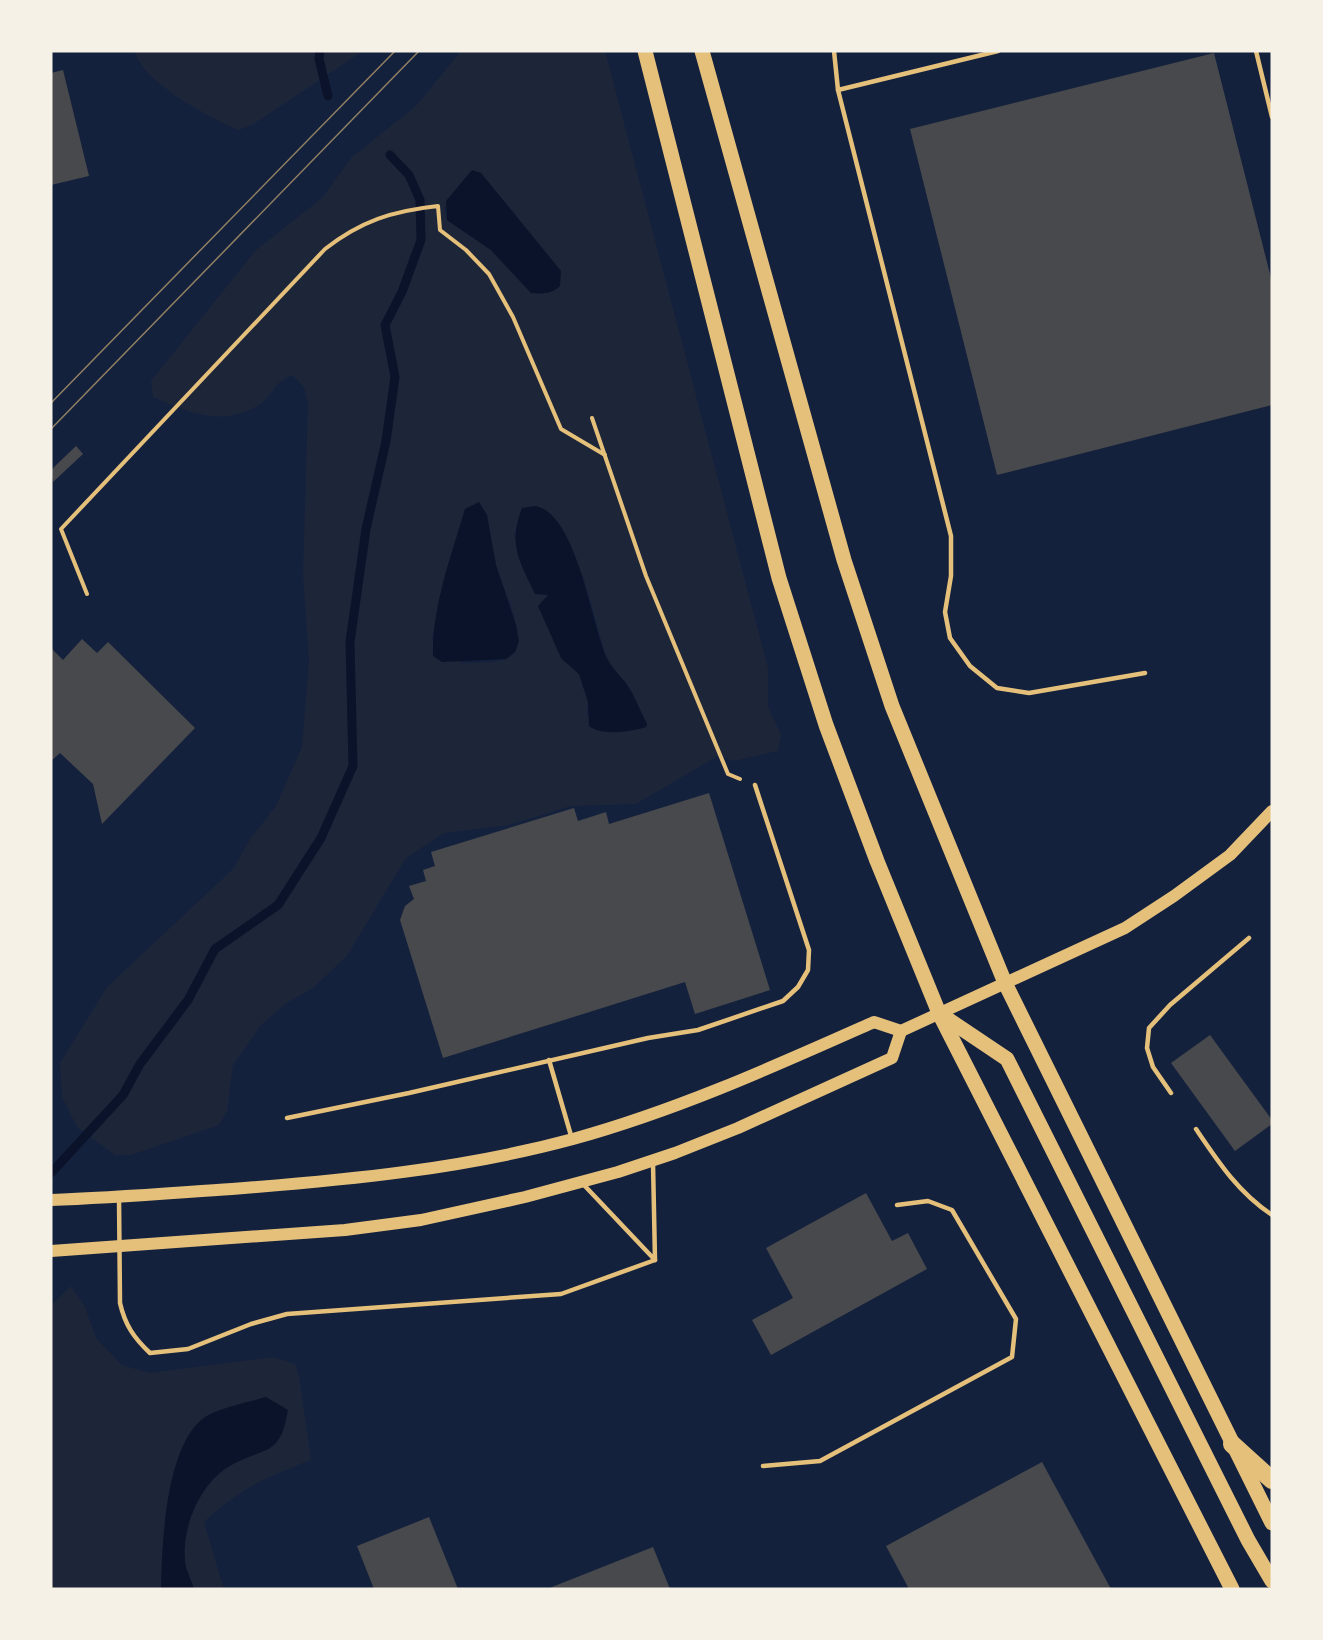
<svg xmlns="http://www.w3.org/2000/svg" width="1323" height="1640" viewBox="0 0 1323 1640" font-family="'Alegreya Sans',sans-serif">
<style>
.green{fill:#1d2539;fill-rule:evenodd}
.water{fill:#0b132b}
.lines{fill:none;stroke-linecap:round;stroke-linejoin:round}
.stream{stroke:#0b132b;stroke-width:9}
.building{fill:#48494c}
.path{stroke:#e5c07b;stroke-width:4}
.service{stroke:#e5c07b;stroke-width:4.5}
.secondary{stroke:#e5c07b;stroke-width:12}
.primary{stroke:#e5c07b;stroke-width:15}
.motorway{stroke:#e5c07b;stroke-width:18}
.tram{stroke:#918062;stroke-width:1.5}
</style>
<rect width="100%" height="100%" fill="#14213d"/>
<g class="green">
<path d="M 134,51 L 363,51 L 252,125 L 238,130 C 207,116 146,85 134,51 Z"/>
<path d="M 461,51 L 605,51 L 768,668 L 768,706 L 781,735 L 778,751 L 733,761 L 718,756 L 636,804 L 571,806 L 509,825 L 444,833 L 406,858 L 347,956 L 313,988 L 285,1004 L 261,1025 L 233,1065 L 227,1111 L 219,1125 L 131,1155 L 115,1155 L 77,1127 L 62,1097 L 60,1063 L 107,987 L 233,869 L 250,839 L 276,806 L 302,747 L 309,661 L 303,574 L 308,404 L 304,387 L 292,375 C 271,384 273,397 259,405 C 221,428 188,412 153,397 L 151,381 L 256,250 L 322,198 L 351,158 L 416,106 ZM 496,194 L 514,212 L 531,293 L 491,250 L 447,220 L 444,207 ZM 523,508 L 583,576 L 607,660 L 632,692 L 647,724 L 646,727 L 610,732 L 587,716 L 588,702 L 579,674 L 561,658 L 548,595 L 514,536 ZM 465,509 L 487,515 C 490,532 492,549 496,565 C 501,584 528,636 514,653 C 505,665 475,662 461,663 L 432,639 L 441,593 Z"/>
<path d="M 71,1286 L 85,1307 L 96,1338 L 122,1365 L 150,1373 L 273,1357 L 295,1364 L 299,1377 L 311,1460 C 264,1478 241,1488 204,1522 L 224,1589 L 51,1589 L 51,1305 Z"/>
</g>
<g class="water">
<path d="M 472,170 L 481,173 L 561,271 L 560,286 C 552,294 542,294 531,293 L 491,250 L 447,220 L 446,201 Z"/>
<path d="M 479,502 L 487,515 L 496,565 L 516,625 L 519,641 L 515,652 L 506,659 L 442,662 L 433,656 C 432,607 451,556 465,509 Z"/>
<path d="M 535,506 C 577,513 591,624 607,658 C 612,670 625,679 631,691 C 637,702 641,713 647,724 L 646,727 C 631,732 601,736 589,726 L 588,702 L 579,674 L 561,658 L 538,606 L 548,595 L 535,594 C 519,560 508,545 522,508 Z"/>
<path d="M 266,1397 L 288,1410 C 280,1458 265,1446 230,1466 C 199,1483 179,1533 186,1567 C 188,1574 192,1582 194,1589 L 161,1589 C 162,1545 165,1445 205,1417 C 219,1408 249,1402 266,1397 Z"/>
</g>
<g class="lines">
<g class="stream">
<path d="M 320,51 L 319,59 L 328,96"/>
<path d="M 51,1173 L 123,1095 L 140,1064 L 188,1000 L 215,949 L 278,905 L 321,838 L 353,766 L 350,642 L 366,529 L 386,441 L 395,377 L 385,325 L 402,292 L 421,240 L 420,200 L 409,175 L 390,155"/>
</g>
</g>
<g class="building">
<path d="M 1214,53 L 1272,282 L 1272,405 L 997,475 L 910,129 Z"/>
<path d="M 63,70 L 89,176 L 51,185 L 51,73 Z"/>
<path d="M 76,446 L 83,454 L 53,482 L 51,470 Z"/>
<path d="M 82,639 L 97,653 L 108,642 L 195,728 L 102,824 L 93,784 L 60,753 L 51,761 L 51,648 L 63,660 Z"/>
<path d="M 709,793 L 770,990 L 695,1014 L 685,982 L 443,1058 L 400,920 L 405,906 L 414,899 L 409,886 L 426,881 L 423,870 L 435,866 L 431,852 L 574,808 L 578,821 L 606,812 L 609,824 Z"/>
<path d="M 1210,1035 L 1272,1120 L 1272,1124 L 1235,1151 L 1171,1063 Z"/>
<path d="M 866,1193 L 892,1241 L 908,1233 L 927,1269 L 771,1355 L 752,1320 L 793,1298 L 766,1248 Z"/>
<path d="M 1042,1462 L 1111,1589 L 909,1589 L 886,1546 Z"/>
<path d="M 429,1517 L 458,1589 L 374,1589 L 357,1546 Z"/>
<path d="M 653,1547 L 670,1589 L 547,1589 Z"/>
</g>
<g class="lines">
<g class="path">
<path d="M 592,418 L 646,576 L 728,774 L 740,779"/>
<path d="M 87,594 L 61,529 L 325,249 C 361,221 392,211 438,206 L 440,230 L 466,250 L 489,274 L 513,317 L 561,429 L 605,455"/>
</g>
<g class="service">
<path d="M 834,51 L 838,90"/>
<path d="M 998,51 L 838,90 L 951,536 L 951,576 L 945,612 L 950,638 L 970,666 L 997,688 L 1029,693 L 1145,673"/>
<path d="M 1256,51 L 1272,117"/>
<path d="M 549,1060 L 572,1139"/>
<path d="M 1171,1093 L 1153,1067 L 1147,1048 L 1149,1028 L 1170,1005 L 1249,938"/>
<path d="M 287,1118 L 409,1093 L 648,1038 L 698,1030 L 783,1001 L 798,987 L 808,970 L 809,950 L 755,785"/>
<path d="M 1196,1129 C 1219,1163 1238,1192 1272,1215"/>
<path d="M 583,1184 L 655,1260 L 653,1163"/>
<path d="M 119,1197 L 120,1303 C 125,1325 134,1338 150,1353 L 188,1349 L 251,1324 L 287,1314 L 561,1294 L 655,1260"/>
<path d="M 763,1466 L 820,1461 L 1012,1357 L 1016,1319 L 952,1210 L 928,1201 L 897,1205"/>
</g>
<g class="secondary">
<path d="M 51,1200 C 112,1198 172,1193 232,1189 C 348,1180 462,1169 573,1139 C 678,1110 775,1066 874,1022 L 901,1031 L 1125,928 L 1174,896 L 1230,855 L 1272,811"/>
<path d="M 51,1251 L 345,1230 L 421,1220 L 525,1197 L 618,1172 L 675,1153 L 738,1128 L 892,1058 L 901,1031"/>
</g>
<g class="primary">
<path d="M 645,51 L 779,578 L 826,725 L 877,861 L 939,1013 L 1232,1589"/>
<path d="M 702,51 L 844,560 L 892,706 L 1005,983 L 1272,1523"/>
<path d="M 940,1014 L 1007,1059 L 1248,1540 L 1272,1581"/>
</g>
<path class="motorway" d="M 1232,1444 L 1272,1480"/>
<g class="tram">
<path d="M 51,403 L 395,51"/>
<path d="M 51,429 L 419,51"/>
</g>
</g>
<rect width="1323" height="1640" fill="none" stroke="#f6f1e7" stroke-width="105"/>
</svg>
